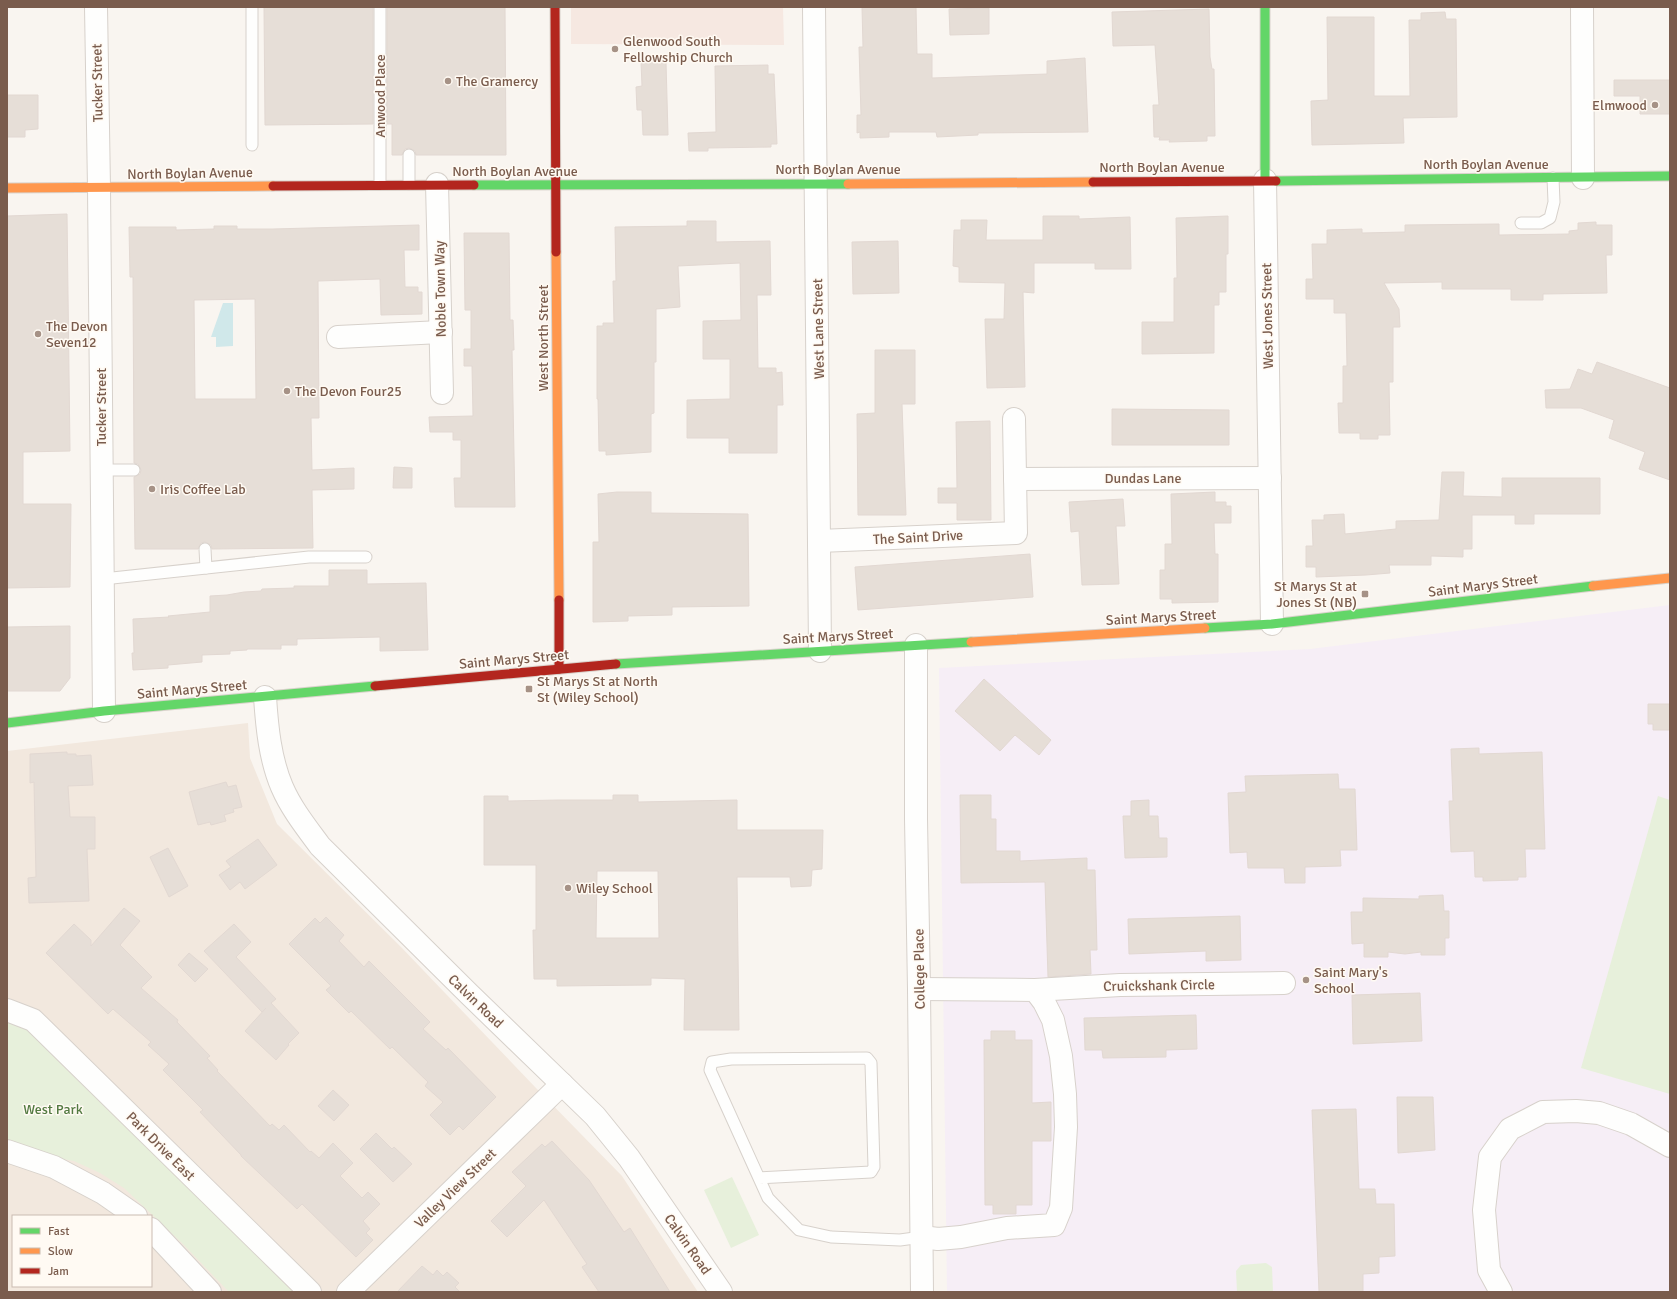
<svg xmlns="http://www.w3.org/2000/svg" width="1677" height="1299" viewBox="0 0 1677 1299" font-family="Signika,sans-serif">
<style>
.residential{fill:#f2e8de;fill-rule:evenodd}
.commercial{fill:#f6e8e1}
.education{fill:#f6eef6}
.green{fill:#e7f0db}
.water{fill:#d0e8ea}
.building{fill:#e6ded7;stroke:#e2d8d2;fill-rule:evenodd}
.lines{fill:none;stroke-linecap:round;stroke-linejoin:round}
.lane-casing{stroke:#d7d1cb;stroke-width:13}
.street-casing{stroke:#d7d1cb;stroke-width:24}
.fast-casing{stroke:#d9d2cb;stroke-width:11}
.slow-casing{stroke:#d9d2cb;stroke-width:11}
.jam-casing{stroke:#d9d2cb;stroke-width:11}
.lane{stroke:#fefefd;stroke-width:11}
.street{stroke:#fefefd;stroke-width:22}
.fast{stroke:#63d668;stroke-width:9}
.slow{stroke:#ff974d;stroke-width:9}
.jam{stroke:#b3261e;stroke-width:9}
.poi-dot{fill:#a69286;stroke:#fffaf3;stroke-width:1.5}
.labels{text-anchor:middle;stroke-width:3;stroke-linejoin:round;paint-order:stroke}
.poi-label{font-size:14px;fill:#7a5c4d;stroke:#fffaf3;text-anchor:start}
.street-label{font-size:14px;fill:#7a5c4d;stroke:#fffaf3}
.park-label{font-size:14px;fill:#537a41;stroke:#fffaf3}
</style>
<rect width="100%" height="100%" fill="#f9f5f0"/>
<path class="residential" d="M 248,723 L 250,758 L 277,824 L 401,947 L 536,1088 L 622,1176 L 698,1292 L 7,1292 L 7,751 ZM 13,1216 L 151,1216 L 151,1286 L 13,1286 Z"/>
<path class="commercial" d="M 571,7 L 783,7 L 784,45 L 571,44 Z"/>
<path class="education" d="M 1670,605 L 1670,1292 L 947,1292 L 939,668 L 1310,649 Z"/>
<g class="green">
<path d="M 1658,796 L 1670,800 L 1670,1094 L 1581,1068 Z"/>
<path d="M 16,1014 L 299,1292 L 229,1292 L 183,1244 L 124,1188 L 100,1173 L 74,1161 L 7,1149 L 7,1035 L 8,1021 Z"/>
<path d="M 732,1177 L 759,1235 L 731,1248 L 704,1190 Z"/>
<path d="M 1266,1263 L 1272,1267 L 1273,1292 L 1237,1292 L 1236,1271 L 1241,1265 Z"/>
</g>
<path class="water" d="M 223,303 L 233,303 L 233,346 L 216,347 L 216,337 L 211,337 Z"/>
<g class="building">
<path d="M 264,7 L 373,7 L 373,124 L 265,125 Z"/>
<path d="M 387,7 L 505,7 L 506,155 L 416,155 L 415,151 L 409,148 L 405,149 L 402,155 L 392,155 L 392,124 L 387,124 Z"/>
<path d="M 862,7 L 916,7 L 917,54 L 932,54 L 932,78 L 1047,74 L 1047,61 L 1085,58 L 1088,132 L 978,133 L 978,135 L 937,137 L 936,132 L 889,132 L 889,137 L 860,138 L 860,132 L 857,133 L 857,115 L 861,115 L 859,47 L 863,47 Z"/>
<path d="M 989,8 L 989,34 L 950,35 L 949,9 Z"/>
<path d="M 1209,9 L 1210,57 L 1212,69 L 1214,69 L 1215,136 L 1207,136 L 1207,141 L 1169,142 L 1170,140 L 1159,140 L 1160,137 L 1154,137 L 1153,105 L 1159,105 L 1155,45 L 1113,46 L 1112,12 Z"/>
<path d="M 1445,12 L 1446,19 L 1456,19 L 1457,117 L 1403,118 L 1404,143 L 1312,145 L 1311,101 L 1328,100 L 1327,17 L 1374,17 L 1374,96 L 1410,96 L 1409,20 L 1421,20 L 1421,13 Z"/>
<path d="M 641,62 L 666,62 L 668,135 L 643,135 L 642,110 L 637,110 L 636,87 L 642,86 Z"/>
<path d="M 768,65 L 768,74 L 774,74 L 777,144 L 771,144 L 771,147 L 708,148 L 708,151 L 689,151 L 688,133 L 716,132 L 715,66 Z"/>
<path d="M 1614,80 L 1670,80 L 1670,114 L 1640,114 L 1640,96 L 1614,96 Z"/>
<path d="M 7,95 L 38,95 L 38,129 L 25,130 L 25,137 L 7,137 Z"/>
<path d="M 67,214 L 70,451 L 23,452 L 23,504 L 71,504 L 70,587 L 7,588 L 7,216 Z"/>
<path d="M 1043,216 L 1079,216 L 1079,219 L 1130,217 L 1131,269 L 1095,269 L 1095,263 L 1034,263 L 1034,293 L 1023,292 L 1025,387 L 987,388 L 985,319 L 1004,319 L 1005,283 L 959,282 L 959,267 L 953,266 L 954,230 L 961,230 L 961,220 L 987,220 L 986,240 L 1043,240 Z"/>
<path d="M 1228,216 L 1228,254 L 1226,254 L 1226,292 L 1219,292 L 1219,305 L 1214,305 L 1214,353 L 1142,354 L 1142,322 L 1174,322 L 1174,278 L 1177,278 L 1176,218 Z"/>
<path d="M 687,221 L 716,221 L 716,242 L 770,241 L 771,295 L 757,295 L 758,368 L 776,368 L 776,373 L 782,372 L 783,405 L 777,405 L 777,453 L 729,453 L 729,438 L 687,438 L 687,400 L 730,399 L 730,359 L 703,359 L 703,321 L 741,320 L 740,263 L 678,266 L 680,307 L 656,309 L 656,362 L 654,362 L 654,413 L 651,414 L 651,452 L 606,455 L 606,451 L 599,451 L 598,399 L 597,399 L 597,326 L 603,326 L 603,323 L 614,323 L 613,281 L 616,281 L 615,227 L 687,226 Z"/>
<path d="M 1596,222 L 1596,225 L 1612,225 L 1612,255 L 1606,255 L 1607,293 L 1543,294 L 1543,300 L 1511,300 L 1511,289 L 1442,289 L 1442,282 L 1384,283 L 1399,309 L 1400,327 L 1393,327 L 1393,382 L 1389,382 L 1390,435 L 1378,435 L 1378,439 L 1360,439 L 1360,433 L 1339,433 L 1338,403 L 1343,403 L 1343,366 L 1347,366 L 1346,313 L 1334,313 L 1334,299 L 1306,299 L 1306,279 L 1313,279 L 1312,244 L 1327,244 L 1327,230 L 1362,229 L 1362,233 L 1405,232 L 1405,225 L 1499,224 L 1499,235 L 1569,234 L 1569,231 L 1578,230 L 1578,223 Z"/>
<path d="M 419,225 L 419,250 L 404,250 L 405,287 L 418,287 L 418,292 L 422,292 L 422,314 L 381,315 L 380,279 L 318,281 L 319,418 L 311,418 L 312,470 L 354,468 L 354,489 L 312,490 L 313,548 L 212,549 L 211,545 L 205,542 L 201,543 L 198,549 L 135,549 L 134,477 L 140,474 L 141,470 L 138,464 L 134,463 L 133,277 L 130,277 L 129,227 L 176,227 L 176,230 L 214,229 L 214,226 L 237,226 L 237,229 L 273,229 ZM 255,299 L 256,399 L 195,399 L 194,300 Z"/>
<path d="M 464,233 L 509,233 L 510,320 L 513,320 L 514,350 L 512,350 L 515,507 L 455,507 L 454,478 L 461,478 L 461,440 L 453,440 L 453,432 L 430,432 L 429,417 L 473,416 L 472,366 L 464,366 L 464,349 L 471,349 L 471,310 L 465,310 Z"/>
<path d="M 898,241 L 899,293 L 853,294 L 852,242 Z"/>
<path d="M 875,350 L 915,350 L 915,404 L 902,404 L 906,515 L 858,515 L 857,414 L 875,413 Z"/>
<path d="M 1597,362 L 1670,388 L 1670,480 L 1639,469 L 1645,452 L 1609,438 L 1614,420 L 1581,408 L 1546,408 L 1545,390 L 1570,389 L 1578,369 L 1592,374 Z"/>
<path d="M 1112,409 L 1229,410 L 1229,445 L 1112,445 Z"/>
<path d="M 990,421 L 991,520 L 957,520 L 957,503 L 938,503 L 938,488 L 957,488 L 956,422 Z"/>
<path d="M 394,467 L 412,468 L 412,488 L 393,488 Z"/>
<path d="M 1442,472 L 1464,472 L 1463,496 L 1502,497 L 1502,478 L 1600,478 L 1600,514 L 1534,514 L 1534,524 L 1515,524 L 1515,515 L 1472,515 L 1472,549 L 1463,549 L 1463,557 L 1431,556 L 1431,565 L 1389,565 L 1390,573 L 1366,575 L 1316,577 L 1316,567 L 1306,567 L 1306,546 L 1313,546 L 1312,520 L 1324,520 L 1324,515 L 1344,514 L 1345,534 L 1396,529 L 1396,521 L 1439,520 Z"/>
<path d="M 617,492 L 651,492 L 651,513 L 748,514 L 749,606 L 672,607 L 672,615 L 628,616 L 628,621 L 593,622 L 593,542 L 599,542 L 598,494 Z"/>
<path d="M 1215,492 L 1215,502 L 1226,502 L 1226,506 L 1231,506 L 1231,523 L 1214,523 L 1215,554 L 1218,554 L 1218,602 L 1172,603 L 1172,599 L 1160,599 L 1160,570 L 1165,570 L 1165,544 L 1172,544 L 1171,494 Z"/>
<path d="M 1123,499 L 1125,526 L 1116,526 L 1119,584 L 1082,585 L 1079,531 L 1071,532 L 1069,502 Z"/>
<path d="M 1030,554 L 1033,597 L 858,610 L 855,567 Z"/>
<path d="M 329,570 L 367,570 L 367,584 L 426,583 L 428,650 L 380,651 L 380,637 L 297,639 L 297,645 L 281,645 L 281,649 L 247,649 L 247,650 L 230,651 L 230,654 L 202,655 L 202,662 L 168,665 L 168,668 L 133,670 L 132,653 L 134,653 L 133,619 L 169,617 L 168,616 L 210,612 L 210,596 L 227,595 L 244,592 L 261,591 L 262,589 L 294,588 L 294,586 L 329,586 Z"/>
<path d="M 70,626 L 70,678 L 60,691 L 7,691 L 7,627 Z"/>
<path d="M 984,679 L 1051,740 L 1039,755 L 1015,735 L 1000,751 L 955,711 Z"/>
<path d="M 1648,704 L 1670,704 L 1670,730 L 1653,730 L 1653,724 L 1648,724 Z"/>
<path d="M 1479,748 L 1479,754 L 1542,752 L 1545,849 L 1525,849 L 1526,877 L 1518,877 L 1518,880 L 1483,881 L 1483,877 L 1475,877 L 1474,851 L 1451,852 L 1449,801 L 1453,801 L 1451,749 Z"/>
<path d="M 67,752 L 67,754 L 76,754 L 76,756 L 91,755 L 93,785 L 68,786 L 70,817 L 95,817 L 95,849 L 87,849 L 89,901 L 29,903 L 28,878 L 36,877 L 34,782 L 30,783 L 30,754 Z"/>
<path d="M 1338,774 L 1339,789 L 1355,789 L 1357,850 L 1340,850 L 1341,866 L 1305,867 L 1305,883 L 1285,883 L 1284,868 L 1248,868 L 1247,852 L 1230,853 L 1228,793 L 1246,792 L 1245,776 Z"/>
<path d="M 226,782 L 228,787 L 236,785 L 242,807 L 233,809 L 234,812 L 224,815 L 226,821 L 211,825 L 210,822 L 198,825 L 189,792 Z"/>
<path d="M 613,795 L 638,795 L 638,802 L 737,800 L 737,830 L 823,830 L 822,869 L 812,870 L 811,886 L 791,887 L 790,877 L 737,877 L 739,1030 L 684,1030 L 685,979 L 651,978 L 651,985 L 557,986 L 557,979 L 534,979 L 533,930 L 536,930 L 536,865 L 484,865 L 484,796 L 508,796 L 508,801 L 558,800 L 613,800 ZM 597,871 L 658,871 L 659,938 L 596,938 Z"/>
<path d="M 960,795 L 991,795 L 991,819 L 996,819 L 996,851 L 1020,851 L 1020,861 L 1087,858 L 1087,870 L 1095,870 L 1097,950 L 1090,950 L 1091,974 L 1048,977 L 1045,882 L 961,883 Z"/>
<path d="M 1149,800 L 1149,816 L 1158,816 L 1159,838 L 1167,838 L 1167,857 L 1125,858 L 1123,816 L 1131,816 L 1131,801 Z"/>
<path d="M 258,839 L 277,865 L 245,889 L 240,882 L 230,890 L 219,875 L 231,867 L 226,861 Z"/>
<path d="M 168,848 L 188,886 L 169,897 L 150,857 Z"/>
<path d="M 1443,895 L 1444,911 L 1449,911 L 1449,938 L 1445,938 L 1445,955 L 1421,955 L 1421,952 L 1405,954 L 1388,952 L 1388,957 L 1364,957 L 1364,943 L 1352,944 L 1351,912 L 1363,912 L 1363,898 L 1419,899 L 1419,896 Z"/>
<path d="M 124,908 L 140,921 L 120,945 L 152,977 L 141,988 L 178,1020 L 177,1022 L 210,1056 L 207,1058 L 218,1070 L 217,1071 L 270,1126 L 272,1124 L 279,1130 L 284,1125 L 310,1152 L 311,1151 L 319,1158 L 333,1143 L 353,1163 L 340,1176 L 362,1198 L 368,1192 L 380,1204 L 363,1221 L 370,1229 L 366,1233 L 373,1240 L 356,1257 L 302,1204 L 297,1209 L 241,1156 L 241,1155 L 200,1112 L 203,1110 L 163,1070 L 169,1064 L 148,1045 L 151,1042 L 113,1009 L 108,1014 L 46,953 L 74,924 L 91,940 L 91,946 Z"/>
<path d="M 1240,916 L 1241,960 L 1206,961 L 1206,951 L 1129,954 L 1128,919 Z"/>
<path d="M 326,917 L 344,935 L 339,941 L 364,967 L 369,961 L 430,1022 L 423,1029 L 446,1050 L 448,1048 L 496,1097 L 463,1130 L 459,1126 L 450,1135 L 430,1115 L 443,1102 L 425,1086 L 428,1082 L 392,1047 L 390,1049 L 351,1011 L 349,1013 L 326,990 L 331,986 L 289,944 L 315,918 L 320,923 Z"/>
<path d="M 234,924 L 251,942 L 236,957 L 276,999 L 271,1003 L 299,1033 L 288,1044 L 289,1045 L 276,1060 L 245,1031 L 266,1008 L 262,1012 L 204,951 Z"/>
<path d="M 189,953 L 208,969 L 195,982 L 178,965 Z"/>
<path d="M 1420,993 L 1422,1041 L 1353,1044 L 1352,995 Z"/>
<path d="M 1196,1015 L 1197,1049 L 1166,1050 L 1166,1057 L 1103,1058 L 1102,1050 L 1085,1050 L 1084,1018 Z"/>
<path d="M 991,1031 L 1015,1031 L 1015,1040 L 1032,1040 L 1032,1103 L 1051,1102 L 1051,1141 L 1032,1141 L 1032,1205 L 1016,1205 L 1016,1214 L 993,1214 L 993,1205 L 985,1205 L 984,1040 L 991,1040 Z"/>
<path d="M 333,1090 L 349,1105 L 334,1121 L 318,1106 Z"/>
<path d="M 1397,1097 L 1433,1097 L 1435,1150 L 1398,1153 Z"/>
<path d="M 1356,1109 L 1359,1189 L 1375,1189 L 1376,1204 L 1394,1204 L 1395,1256 L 1379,1257 L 1379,1273 L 1363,1274 L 1363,1292 L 1319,1292 L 1312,1110 Z"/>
<path d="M 376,1133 L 392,1149 L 394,1147 L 412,1164 L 393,1182 L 360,1149 Z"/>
<path d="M 552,1141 L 589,1180 L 624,1232 L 630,1228 L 670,1292 L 599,1292 L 582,1267 L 587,1264 L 544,1200 L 507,1237 L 491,1221 L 526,1186 L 512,1172 L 542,1144 L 545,1147 Z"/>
<path d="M 422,1266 L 433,1275 L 437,1270 L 443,1276 L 447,1272 L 459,1283 L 455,1287 L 460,1292 L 397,1292 Z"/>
</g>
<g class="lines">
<g class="lane-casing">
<g id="lane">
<path d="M 252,145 L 252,7"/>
<path d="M 409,155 L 409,184"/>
<path d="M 380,184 L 380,7"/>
<path d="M 1521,223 L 1541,223 L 1550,218 L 1554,202 L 1553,178"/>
<path d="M 101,470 L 134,470"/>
<path d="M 205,549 L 206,568"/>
<path d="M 103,579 L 309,557 L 366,557"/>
<path d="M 759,1178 L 871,1172 L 874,1167 L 871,1063 L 867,1058 L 731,1059 L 712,1062 L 710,1070 L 768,1198 L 799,1230 L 831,1237 L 900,1240 L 922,1237"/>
</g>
</g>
<g class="street-casing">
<g id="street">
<path d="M 96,7 L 99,188 L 104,711"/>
<path d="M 814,7 L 820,651"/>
<path d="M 1582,7 L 1583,178"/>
<path d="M 1265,180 L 1272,624"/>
<path d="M 437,184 L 442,393"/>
<path d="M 338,337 L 441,332"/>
<path d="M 1015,479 L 1270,478"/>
<path d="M 819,541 L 1016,533 L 1014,419"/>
<path d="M 916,645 L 916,819 L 919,989 L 922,1292"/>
<path d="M 265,697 C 267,727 270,759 282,787 C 291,808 306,827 320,846 L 469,994 L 595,1116 L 629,1158 L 721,1292"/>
<path d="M 919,989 L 1035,990 L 1044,1002 L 1053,1020 L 1061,1056 L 1065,1094 L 1066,1127 L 1061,1208 L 1054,1225 L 1007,1228 L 961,1237 L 938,1239 L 922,1237"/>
<path d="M 1035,990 L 1120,985 L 1284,983"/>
<path d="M 7,1010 L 33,1020 L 310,1292"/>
<path d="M 7,1151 L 54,1167 L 103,1193 L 136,1216"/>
<path d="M 151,1229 L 210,1292"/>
<path d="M 348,1292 L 562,1084"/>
<path d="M 1501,1292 L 1489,1270 L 1484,1210 L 1490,1157 L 1510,1129 L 1543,1112 L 1576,1111 L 1599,1113 L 1631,1124 L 1670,1146"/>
</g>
</g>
<g class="fast-casing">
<g id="fast">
<path d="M 1265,7 L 1265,180"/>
<path d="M 1276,181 L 1670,176"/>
<path d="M 474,185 L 848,184"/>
<path d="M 1205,628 L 1272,624 L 1593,586"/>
<path d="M 616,664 L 971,642"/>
<path d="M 7,723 L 104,711 L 375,686"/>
</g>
</g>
<g class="slow-casing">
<g id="slow">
<path d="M 848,184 L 1093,182"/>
<path d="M 7,188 L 273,186"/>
<path d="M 556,252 L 559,600"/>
<path d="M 1593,586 L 1670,578"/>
<path d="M 971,642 L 1205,628"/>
</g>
</g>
<g class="jam-casing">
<g id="jam">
<path d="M 555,7 L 556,252"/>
<path d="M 1093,182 L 1276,181"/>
<path d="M 273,186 L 474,185"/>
<path d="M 559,600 L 559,669"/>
<path d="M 375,686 L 616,664"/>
</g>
</g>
<use href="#lane" class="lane"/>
<use href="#street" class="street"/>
<use href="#fast" class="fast"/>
<use href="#slow" class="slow"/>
<use href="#jam" class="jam"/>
</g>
<g class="poi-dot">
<circle cx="615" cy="49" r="4"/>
<circle cx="448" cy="81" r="4"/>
<circle cx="1655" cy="105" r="4"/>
<circle cx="38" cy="334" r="4"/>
<circle cx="287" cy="391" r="4"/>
<circle cx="152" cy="489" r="4"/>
<rect x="1361" y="590" width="8" height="8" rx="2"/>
<rect x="525" y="685" width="8" height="8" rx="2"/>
<circle cx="568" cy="888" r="4"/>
<circle cx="1306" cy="980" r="4"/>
</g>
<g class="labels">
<g class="poi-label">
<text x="623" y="46">Glenwood South<tspan x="623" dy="16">Fellowship Church</tspan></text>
<text x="456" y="86">The Gramercy</text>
<text x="1647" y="110" text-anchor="end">Elmwood</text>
<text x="46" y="331">The Devon<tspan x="46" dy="16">Seven12</tspan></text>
<text x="295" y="396">The Devon Four25</text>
<text x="160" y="494">Iris Coffee Lab</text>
<text x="1357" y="591" text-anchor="end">St Marys St at<tspan x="1357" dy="16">Jones St (NB)</tspan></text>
<text x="537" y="686">St Marys St at North<tspan x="537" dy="16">St (Wiley School)</tspan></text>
<text x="576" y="893">Wiley School</text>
<text x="1314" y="977">Saint Mary's<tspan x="1314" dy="16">School</tspan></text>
</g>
<g class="street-label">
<text transform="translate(97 83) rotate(-91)" y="5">Tucker Street</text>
<text transform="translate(380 96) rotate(-90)" y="5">Anwood Place</text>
<text x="1486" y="169">North Boylan Avenue</text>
<text x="1162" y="172">North Boylan Avenue</text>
<text x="838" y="174">North Boylan Avenue</text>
<text x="515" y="176">North Boylan Avenue</text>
<text transform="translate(190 173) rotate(-1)" y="5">North Boylan Avenue</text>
<text transform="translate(440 289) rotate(-91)" y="5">Noble Town Way</text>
<text transform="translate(1267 316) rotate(-91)" y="5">West Jones Street</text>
<text transform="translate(818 329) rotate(-91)" y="5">West Lane Street</text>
<text transform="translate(543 338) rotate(-90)" y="5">West North Street</text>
<text transform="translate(101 407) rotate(-90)" y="5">Tucker Street</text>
<text x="1143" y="483">Dundas Lane</text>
<text transform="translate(918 537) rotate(-3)" y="5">The Saint Drive</text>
<text transform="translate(1483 585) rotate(-7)" y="5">Saint Marys Street</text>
<text transform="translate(1161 617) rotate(-3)" y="5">Saint Marys Street</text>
<text transform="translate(838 636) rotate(-3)" y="5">Saint Marys Street</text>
<text transform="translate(514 659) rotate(-5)" y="5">Saint Marys Street</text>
<text transform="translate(192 689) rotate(-5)" y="5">Saint Marys Street</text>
<text transform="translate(919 969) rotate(-91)" y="5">College Place</text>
<text transform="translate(1159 985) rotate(-1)" y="5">Cruickshank Circle</text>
<text transform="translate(476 1001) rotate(44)" y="5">Calvin Road</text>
<text transform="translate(161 1146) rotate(45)" y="5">Park Drive East</text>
<text transform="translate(455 1188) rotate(-44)" y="5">Valley View Street</text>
<text transform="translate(688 1244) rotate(55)" y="5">Calvin Road</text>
</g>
<g class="park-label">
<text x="53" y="1114">West Park</text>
</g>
</g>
<rect width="1677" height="1299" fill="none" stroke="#7a5c4d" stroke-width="16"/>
<rect x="12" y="1215" width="140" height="72" fill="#fffaf3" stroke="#cabbb1"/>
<rect x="20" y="1228" width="20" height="6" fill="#63d668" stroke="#cabbb1"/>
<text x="48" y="1235" font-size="12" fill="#7a5c4d">Fast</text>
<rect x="20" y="1248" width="20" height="6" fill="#ff974d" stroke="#cabbb1"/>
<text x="48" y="1255" font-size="12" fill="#7a5c4d">Slow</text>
<rect x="20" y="1268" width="20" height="6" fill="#b3261e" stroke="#cabbb1"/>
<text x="48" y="1275" font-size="12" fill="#7a5c4d">Jam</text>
</svg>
